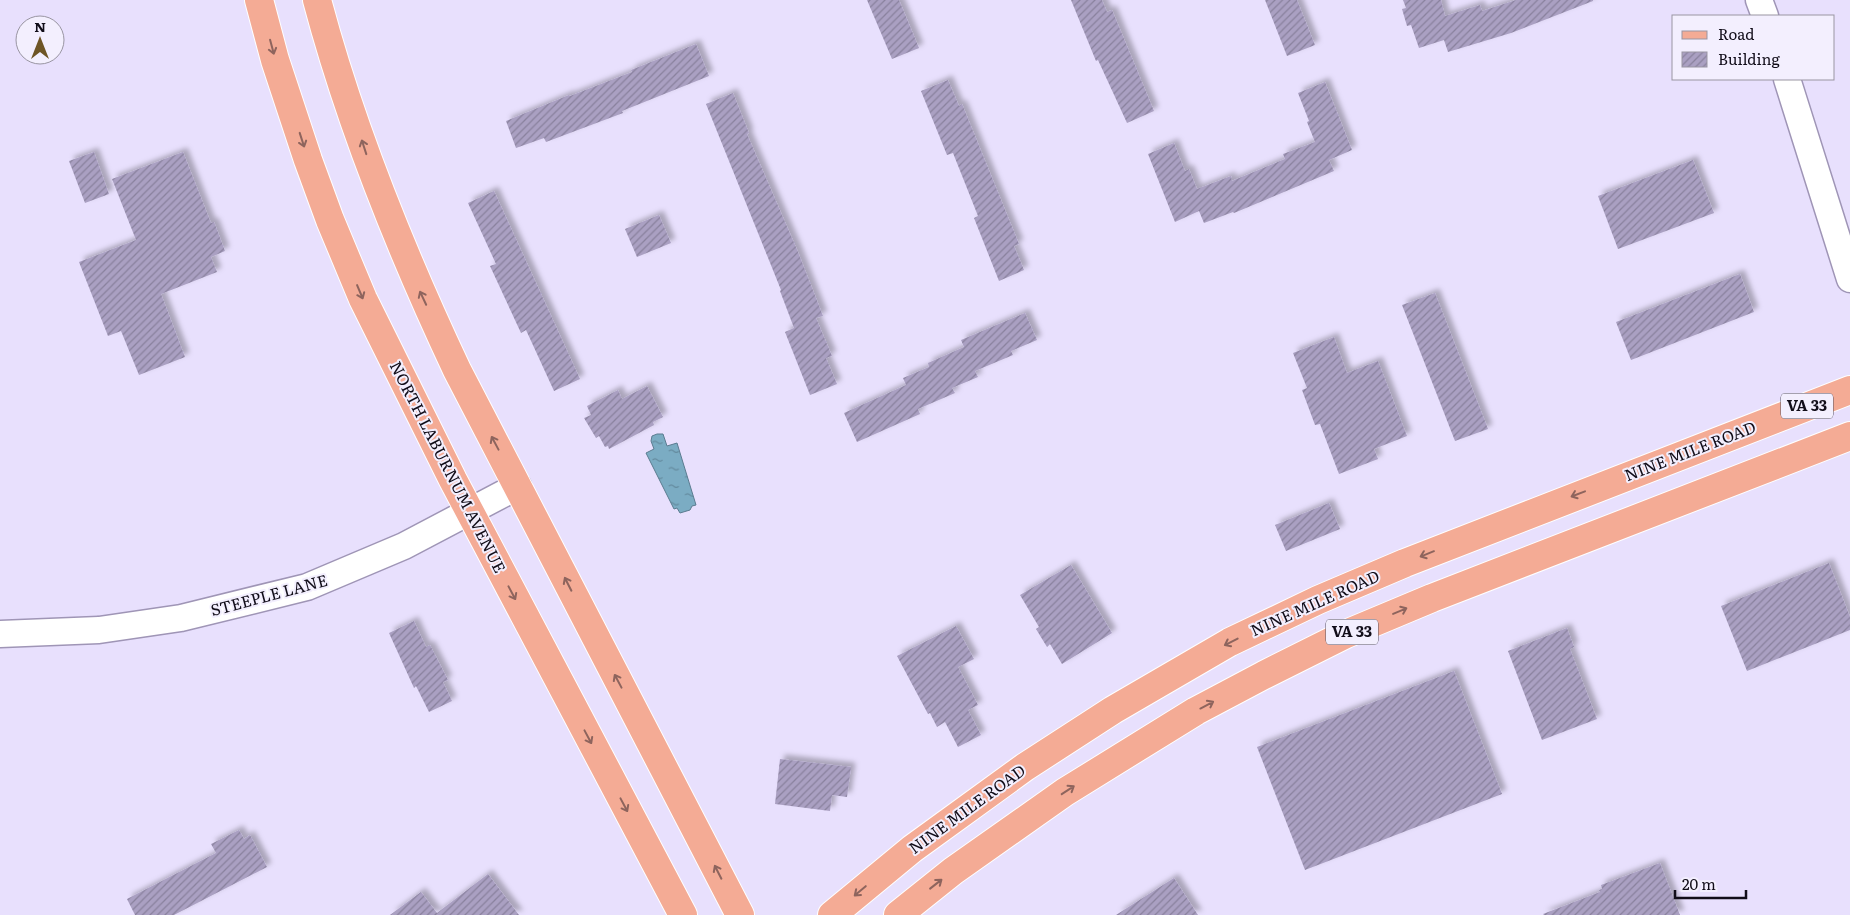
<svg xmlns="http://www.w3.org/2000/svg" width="1850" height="915" viewBox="0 0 1850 915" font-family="Literata,serif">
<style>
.water{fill:url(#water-ripples);stroke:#5b7c90}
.building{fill:url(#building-hatch);filter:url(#shadow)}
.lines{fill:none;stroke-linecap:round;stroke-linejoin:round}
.minor-casing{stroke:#9f95b6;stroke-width:29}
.major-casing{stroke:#fff;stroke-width:30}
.minor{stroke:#fff;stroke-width:26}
.major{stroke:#f4ab95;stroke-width:28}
.oneway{stroke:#8e645d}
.labels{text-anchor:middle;stroke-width:4;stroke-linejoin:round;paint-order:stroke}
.shield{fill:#f3effe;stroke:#55515e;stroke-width:1}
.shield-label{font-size:15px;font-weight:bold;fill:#110d19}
.street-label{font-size:16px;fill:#110d19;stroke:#f3effe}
</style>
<defs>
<pattern id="water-ripples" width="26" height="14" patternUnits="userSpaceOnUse" patternTransform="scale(1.25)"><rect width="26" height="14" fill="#7bacc3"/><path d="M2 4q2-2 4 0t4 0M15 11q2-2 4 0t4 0" fill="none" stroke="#638a9e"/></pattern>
<pattern id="building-hatch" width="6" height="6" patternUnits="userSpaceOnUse" patternTransform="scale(1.25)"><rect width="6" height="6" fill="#aaa0c2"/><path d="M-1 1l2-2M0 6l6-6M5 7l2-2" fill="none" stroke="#89819d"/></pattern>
<filter id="shadow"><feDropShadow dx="4.5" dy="-4.5" stdDeviation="2.5" flood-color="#0004"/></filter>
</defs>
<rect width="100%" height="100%" fill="#e8e0fd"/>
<path class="water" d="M 657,434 L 663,434 L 667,446 L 677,443 L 696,505 L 692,506 L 690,510 L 680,513 L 677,508 L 674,509 L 646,453 L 654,449 L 651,441 L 652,436 Z"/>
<g class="building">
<path d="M 867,0 L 899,0 L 919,48 L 892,59 Z"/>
<path d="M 1071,0 L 1102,0 L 1107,12 L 1112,10 L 1154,111 L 1127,123 L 1098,60 L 1096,61 Z"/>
<path d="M 1265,0 L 1297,0 L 1315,45 L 1287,56 Z"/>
<path d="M 1403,0 L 1441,0 L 1445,16 L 1480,5 L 1482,11 L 1516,0 L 1593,0 L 1593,1 L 1511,33 L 1448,52 L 1444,40 L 1419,48 L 1411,25 L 1407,26 L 1402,9 L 1406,8 Z"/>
<path d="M 696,44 L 709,76 L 622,111 L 623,113 L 546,142 L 544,138 L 516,148 L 506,121 L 569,95 L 570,96 L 632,72 L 631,70 Z"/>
<path d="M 948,80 L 959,106 L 962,104 L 1019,244 L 1014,246 L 1024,270 L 999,281 L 974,218 L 978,216 L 953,153 L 947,155 L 921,91 Z"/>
<path d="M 1325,82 L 1352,150 L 1329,160 L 1334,171 L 1234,213 L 1233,212 L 1204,223 L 1199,211 L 1175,222 L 1148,154 L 1174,143 L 1185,171 L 1189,169 L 1197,189 L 1231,176 L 1232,181 L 1285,159 L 1283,154 L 1315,142 L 1307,122 L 1309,121 L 1298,93 Z"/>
<path d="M 733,93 L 749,133 L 747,134 L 798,252 L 823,316 L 816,318 L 832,356 L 826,358 L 837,384 L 810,395 L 785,332 L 794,328 L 780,291 L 781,290 L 706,104 Z"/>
<path d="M 94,152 L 109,194 L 85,203 L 69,161 Z"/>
<path d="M 183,152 L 211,223 L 214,222 L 225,251 L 211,257 L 217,272 L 161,294 L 185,357 L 139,375 L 121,331 L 108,336 L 79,262 L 136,240 L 112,179 Z"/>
<path d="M 1693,160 L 1714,213 L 1618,249 L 1598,196 Z"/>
<path d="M 494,191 L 580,379 L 554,391 L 526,330 L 521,333 L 490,266 L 496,264 L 468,203 Z"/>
<path d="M 659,215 L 671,243 L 637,257 L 625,229 Z"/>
<path d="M 1740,274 L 1754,312 L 1631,360 L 1616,322 Z"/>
<path d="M 1435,293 L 1488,429 L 1455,441 L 1402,305 Z"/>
<path d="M 1025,313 L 1037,340 L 1011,351 L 1013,355 L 975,371 L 978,377 L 952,388 L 955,393 L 918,409 L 920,414 L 857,442 L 844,413 L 906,385 L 903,378 L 929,367 L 928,363 L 964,347 L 961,340 Z"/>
<path d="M 1334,337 L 1347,373 L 1378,361 L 1407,436 L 1374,449 L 1378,459 L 1339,474 L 1320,424 L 1315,425 L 1302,390 L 1307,388 L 1293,353 Z"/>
<path d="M 647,386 L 663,417 L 653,422 L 654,425 L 609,449 L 608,446 L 605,447 L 599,436 L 596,438 L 584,418 L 591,415 L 587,406 L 618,390 L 622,399 Z"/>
<path d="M 1329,503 L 1340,529 L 1286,551 L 1275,525 Z"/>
<path d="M 1829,563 L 1850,617 L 1850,630 L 1747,671 L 1721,606 Z"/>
<path d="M 1071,565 L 1112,633 L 1062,664 L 1050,644 L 1047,647 L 1036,629 L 1039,627 L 1020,595 Z"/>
<path d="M 414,621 L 426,647 L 430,645 L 448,680 L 443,682 L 452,701 L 429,712 L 416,686 L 414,688 L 389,633 Z"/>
<path d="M 956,626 L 974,659 L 958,667 L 978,705 L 968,710 L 981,735 L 958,747 L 945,722 L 937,727 L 930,713 L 928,714 L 897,656 Z"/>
<path d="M 1567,628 L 1574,647 L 1570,649 L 1597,719 L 1542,740 L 1508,651 Z"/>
<path d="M 1454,671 L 1502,794 L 1305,870 L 1257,747 Z"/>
<path d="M 780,759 L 851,767 L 847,797 L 832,795 L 830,811 L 775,804 Z"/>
<path d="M 239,830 L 244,839 L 250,835 L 267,867 L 174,915 L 135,915 L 127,899 L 216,853 L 211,844 Z"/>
<path d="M 1660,863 L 1680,915 L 1544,915 L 1543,914 L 1600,892 L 1599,890 L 1602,889 L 1601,885 Z"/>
<path d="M 488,874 L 519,915 L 390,915 L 421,892 L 437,913 Z"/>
<path d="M 1174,878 L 1198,915 L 1116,915 Z"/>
</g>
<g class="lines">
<g class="minor-casing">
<g id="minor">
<path d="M 1759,0 L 1765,16"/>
<path d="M 1787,79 L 1850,279"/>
<path d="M 0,634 L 99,630 L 181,618 L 307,587 L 404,546 L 518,486"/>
</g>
</g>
<g class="major-casing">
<g id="major">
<path d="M 259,0 L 275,60 L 308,160 L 330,220 L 363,299 L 453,480 L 683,915"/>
<path d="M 317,0 C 351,128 401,251 457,370 L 740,915"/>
<path d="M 832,915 L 912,849 L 1025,767 L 1113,710 L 1230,642 L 1318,600 L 1405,563 L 1850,390"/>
<path d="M 898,915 L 953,871 L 1065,792 L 1196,711 L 1264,675 L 1346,634 L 1432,598 L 1850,436"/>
</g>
</g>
<use href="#minor" class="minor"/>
<use href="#major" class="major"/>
</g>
<defs><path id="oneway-shaft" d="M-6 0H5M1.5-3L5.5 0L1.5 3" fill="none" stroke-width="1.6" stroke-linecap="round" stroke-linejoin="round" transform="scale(1.25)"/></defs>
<g class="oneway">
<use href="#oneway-shaft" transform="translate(272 47) rotate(75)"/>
<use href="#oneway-shaft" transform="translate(302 140) rotate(72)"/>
<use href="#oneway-shaft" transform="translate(364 147) rotate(-108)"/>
<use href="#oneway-shaft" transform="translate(360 292) rotate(67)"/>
<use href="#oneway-shaft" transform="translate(423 298) rotate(-115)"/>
<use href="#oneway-shaft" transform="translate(495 443) rotate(-118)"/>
<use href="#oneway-shaft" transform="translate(1578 494) rotate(159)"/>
<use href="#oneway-shaft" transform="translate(1427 554) rotate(158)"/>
<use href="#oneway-shaft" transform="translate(568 584) rotate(-117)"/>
<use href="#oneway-shaft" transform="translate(512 593) rotate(62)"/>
<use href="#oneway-shaft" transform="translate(1400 611) rotate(-23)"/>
<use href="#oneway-shaft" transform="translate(1231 642) rotate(153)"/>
<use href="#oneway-shaft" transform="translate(618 681) rotate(-118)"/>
<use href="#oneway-shaft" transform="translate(1207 705) rotate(-28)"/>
<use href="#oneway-shaft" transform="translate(588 737) rotate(62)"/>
<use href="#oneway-shaft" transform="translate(1068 790) rotate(-33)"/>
<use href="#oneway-shaft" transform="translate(624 805) rotate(62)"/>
<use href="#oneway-shaft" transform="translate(718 872) rotate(-117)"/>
<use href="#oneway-shaft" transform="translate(936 884) rotate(-38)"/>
<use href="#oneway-shaft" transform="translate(860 891) rotate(140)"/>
</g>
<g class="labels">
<g class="shield">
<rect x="1781" y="393.5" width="52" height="25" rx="4"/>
<rect x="1326" y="619.5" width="52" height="25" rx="4"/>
</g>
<g class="shield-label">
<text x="1807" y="411">VA 33</text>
<text x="1352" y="637">VA 33</text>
</g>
<g class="street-label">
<text transform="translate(1690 451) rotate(-21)" y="6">NINE MILE ROAD</text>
<text transform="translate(448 467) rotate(63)" y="6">NORTH LABURNUM AVENUE</text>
<text transform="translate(269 595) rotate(-15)" y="6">STEEPLE LANE</text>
<text transform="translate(1315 603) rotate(-24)" y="6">NINE MILE ROAD</text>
<text transform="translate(967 809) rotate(-36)" y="6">NINE MILE ROAD</text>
</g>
</g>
<rect x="1672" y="15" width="162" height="65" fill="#f3effe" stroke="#9995a2"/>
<rect x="1682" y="31" width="25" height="8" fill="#f4ab95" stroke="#9995a2"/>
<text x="1718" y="40" font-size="15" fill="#110d19">Road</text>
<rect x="1682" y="52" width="25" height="15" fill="url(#building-hatch)" stroke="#9995a2"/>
<text x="1718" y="65" font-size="15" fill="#110d19">Building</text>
<g transform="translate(40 40)"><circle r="24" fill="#f3effe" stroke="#9995a2"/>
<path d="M0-4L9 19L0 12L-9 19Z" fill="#6e5526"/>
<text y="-8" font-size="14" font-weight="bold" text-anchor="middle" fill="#110d19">N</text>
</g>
<path d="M1675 890v8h71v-8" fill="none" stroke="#110d19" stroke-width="2.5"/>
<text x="1682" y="890" font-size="15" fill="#110d19" stroke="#f3effe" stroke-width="4" paint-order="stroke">20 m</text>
</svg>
